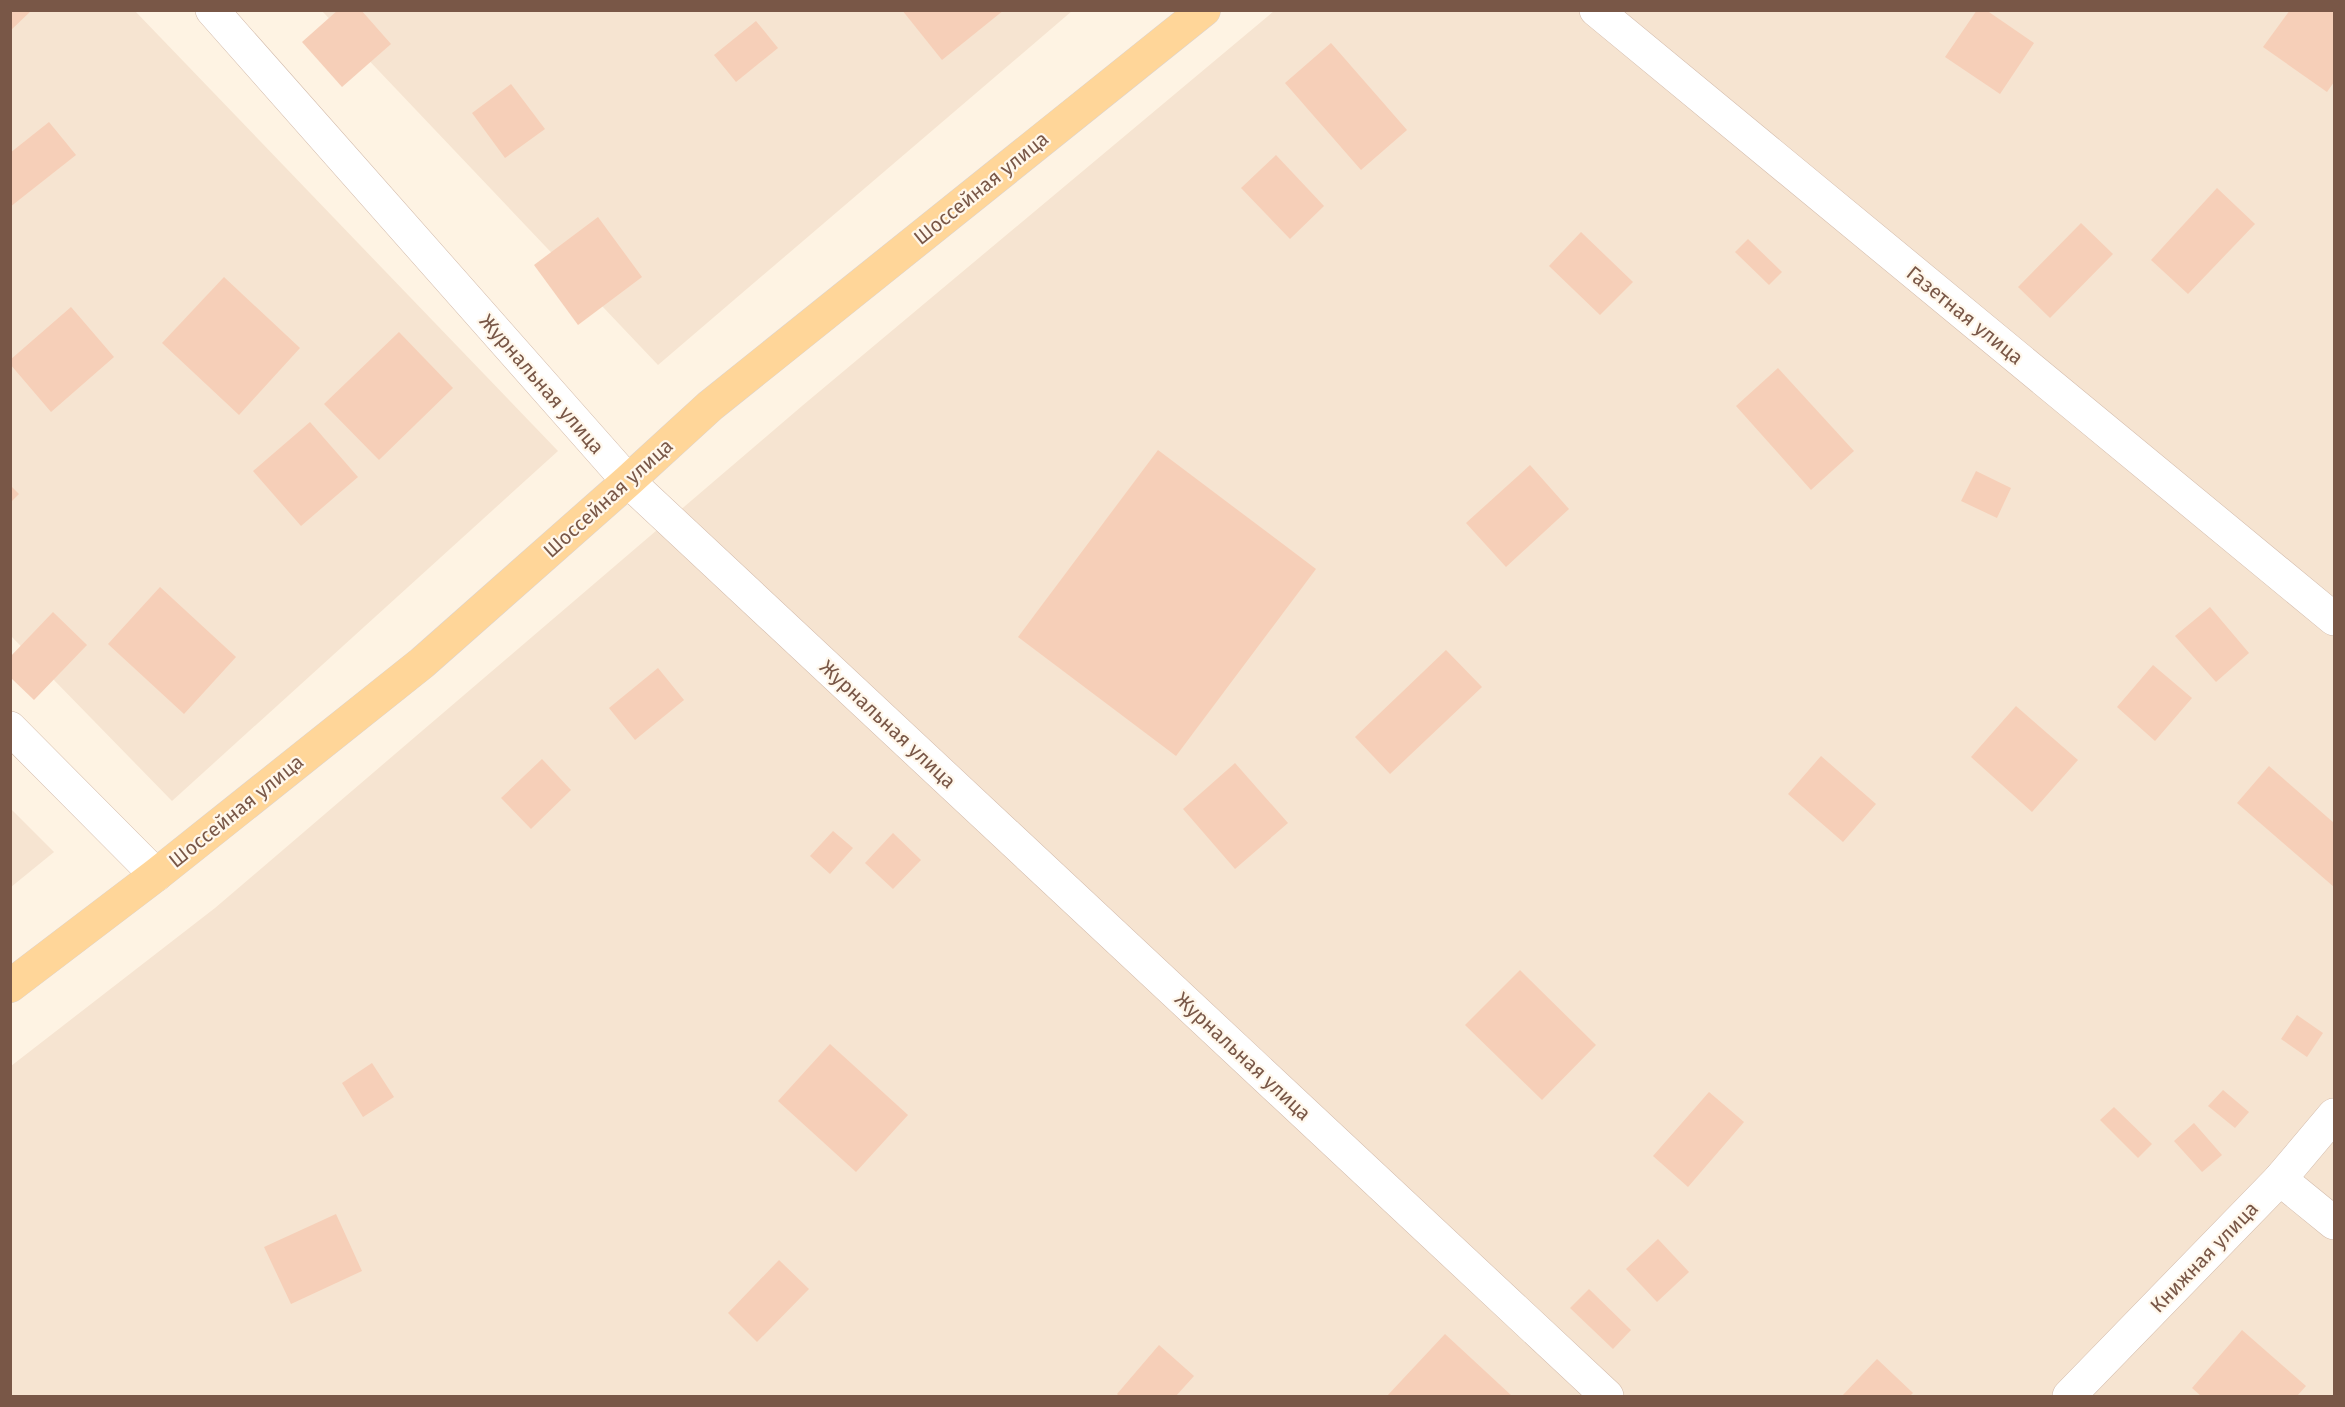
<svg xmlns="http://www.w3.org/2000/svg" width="2345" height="1407" viewBox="0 0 2345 1407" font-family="'Fira Sans',sans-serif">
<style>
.residential{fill:#f6e4d1}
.building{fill:#f6cfb8}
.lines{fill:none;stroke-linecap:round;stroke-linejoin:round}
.minor-casing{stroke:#d3bbab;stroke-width:34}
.major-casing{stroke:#dcd3cf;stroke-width:34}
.minor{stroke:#fff;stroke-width:33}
.major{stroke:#ffd699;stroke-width:33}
.labels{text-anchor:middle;stroke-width:4.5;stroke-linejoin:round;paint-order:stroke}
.street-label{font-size:20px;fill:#795747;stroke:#fff7eb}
</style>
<rect width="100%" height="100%" fill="#fef3e3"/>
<g class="residential">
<path d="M 10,11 L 135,11 L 558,451 L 172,801 L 11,636 Z"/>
<path d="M 322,11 L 1072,11 L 658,365 Z"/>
<path d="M 1274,11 L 2334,11 L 2334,1396 L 11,1396 L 11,1066 L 215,908 L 802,406 Z"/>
<path d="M 10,808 L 54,852 L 11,887 L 10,887 Z"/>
</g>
<g class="building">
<path d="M 10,10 L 32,10 L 10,31 Z"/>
<path d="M 338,10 L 361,10 L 391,44 L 342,87 L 302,42 Z"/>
<path d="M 902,10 L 1004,10 L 942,60 Z"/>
<path d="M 1977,10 L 1986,10 L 2034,43 L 2000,94 L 1945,57 Z"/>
<path d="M 2290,10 L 2334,10 L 2334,82 L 2327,92 L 2263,47 Z"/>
<path d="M 756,21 L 778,48 L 736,82 L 714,55 Z"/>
<path d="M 1331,43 L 1407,130 L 1361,170 L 1285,83 Z"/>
<path d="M 511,84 L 545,129 L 505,158 L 472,113 Z"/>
<path d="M 49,122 L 76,155 L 10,207 L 10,153 Z"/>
<path d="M 1276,155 L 1324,206 L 1290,239 L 1241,188 Z"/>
<path d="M 2217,188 L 2255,224 L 2188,294 L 2151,260 Z"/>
<path d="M 598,217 L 642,277 L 578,325 L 534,265 Z"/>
<path d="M 2081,223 L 2113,254 L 2050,318 L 2018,287 Z"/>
<path d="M 1581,232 L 1633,282 L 1600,315 L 1549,266 Z"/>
<path d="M 1748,239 L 1782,272 L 1769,285 L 1735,252 Z"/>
<path d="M 224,277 L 300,348 L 239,415 L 162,343 Z"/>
<path d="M 71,307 L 114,357 L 51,412 L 10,364 L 10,360 Z"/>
<path d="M 399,332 L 453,388 L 379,460 L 324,404 Z"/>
<path d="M 1778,368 L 1854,451 L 1811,490 L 1736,406 Z"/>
<path d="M 310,422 L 358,477 L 301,526 L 253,471 Z"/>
<path d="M 1158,450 L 1316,569 L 1176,756 L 1018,637 Z"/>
<path d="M 1530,465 L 1569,509 L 1506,567 L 1466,523 Z"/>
<path d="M 1976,471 L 2011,488 L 1997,518 L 1961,501 Z"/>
<path d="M 10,485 L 19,494 L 10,503 Z"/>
<path d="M 160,587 L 236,657 L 184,714 L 108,644 Z"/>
<path d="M 2210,607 L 2249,653 L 2216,682 L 2175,636 Z"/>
<path d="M 53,612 L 87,645 L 34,700 L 10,677 L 10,657 Z"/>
<path d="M 1446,650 L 1482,687 L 1390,774 L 1355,737 Z"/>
<path d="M 2153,665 L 2192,698 L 2155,741 L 2117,707 Z"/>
<path d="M 658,668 L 684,700 L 635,740 L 609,708 Z"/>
<path d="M 2016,706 L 2078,760 L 2032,812 L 1971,757 Z"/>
<path d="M 1821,756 L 1876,804 L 1843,842 L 1788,794 Z"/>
<path d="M 542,759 L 571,790 L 531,829 L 501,798 Z"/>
<path d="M 1235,763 L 1288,823 L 1235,869 L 1183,809 Z"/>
<path d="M 2269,766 L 2334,823 L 2334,887 L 2237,803 Z"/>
<path d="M 833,831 L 853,848 L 830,874 L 810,856 Z"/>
<path d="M 893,833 L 921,860 L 893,889 L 865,863 Z"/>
<path d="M 1520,970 L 1596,1045 L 1542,1100 L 1465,1025 Z"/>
<path d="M 2297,1015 L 2323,1033 L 2307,1057 L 2281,1039 Z"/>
<path d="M 830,1044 L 908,1115 L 856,1172 L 778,1101 Z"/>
<path d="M 372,1063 L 394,1097 L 363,1117 L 342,1083 Z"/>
<path d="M 2223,1090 L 2249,1112 L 2235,1128 L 2208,1106 Z"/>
<path d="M 1709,1092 L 1744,1122 L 1688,1187 L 1653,1156 Z"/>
<path d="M 2114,1107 L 2152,1144 L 2138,1158 L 2100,1120 Z"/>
<path d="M 2194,1123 L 2222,1155 L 2202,1172 L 2174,1141 Z"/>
<path d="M 336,1214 L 362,1271 L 291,1304 L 264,1247 Z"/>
<path d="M 1658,1239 L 1689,1272 L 1657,1302 L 1626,1269 Z"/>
<path d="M 779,1260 L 809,1289 L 757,1342 L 728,1313 Z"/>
<path d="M 1589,1289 L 1631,1330 L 1613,1349 L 1570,1308 Z"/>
<path d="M 2242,1330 L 2306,1386 L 2297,1396 L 2201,1396 L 2192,1388 Z"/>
<path d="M 1445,1334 L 1512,1396 L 1387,1396 Z"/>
<path d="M 1159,1345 L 1194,1376 L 1176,1396 L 1119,1396 L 1117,1394 Z"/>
<path d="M 1877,1359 L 1913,1393 L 1910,1396 L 1842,1396 Z"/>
</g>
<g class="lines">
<g class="minor-casing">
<g id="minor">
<path d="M 212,10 L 628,481 L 1607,1396"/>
<path d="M 1596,10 L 2334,619"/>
<path d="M 10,728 L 156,875"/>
<path d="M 2280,1179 L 2334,1223"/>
<path d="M 2069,1396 L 2280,1179 L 2334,1115"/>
</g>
</g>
<g class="major-casing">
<path id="major" d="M 10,986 L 156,875 L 422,663 L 628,481 L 710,406 L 1204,10"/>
</g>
<use href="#minor" class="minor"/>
<use href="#major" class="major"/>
</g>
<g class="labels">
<g class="street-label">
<text transform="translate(981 188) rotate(-39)" y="7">Шоссейная улица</text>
<text transform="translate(1965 315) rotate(39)" y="7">Газетная улица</text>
<text transform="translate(542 384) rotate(49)" y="7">Журнальная улица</text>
<text transform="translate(608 498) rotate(-42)" y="7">Шоссейная улица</text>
<text transform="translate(888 724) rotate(43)" y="7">Журнальная улица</text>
<text transform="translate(236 811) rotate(-39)" y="7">Шоссейная улица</text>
<text transform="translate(1243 1056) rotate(43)" y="7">Журнальная улица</text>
<text transform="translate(2204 1257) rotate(-46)" y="7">Книжная улица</text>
</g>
</g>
<rect width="2345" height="1407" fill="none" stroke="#795747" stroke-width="24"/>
</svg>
